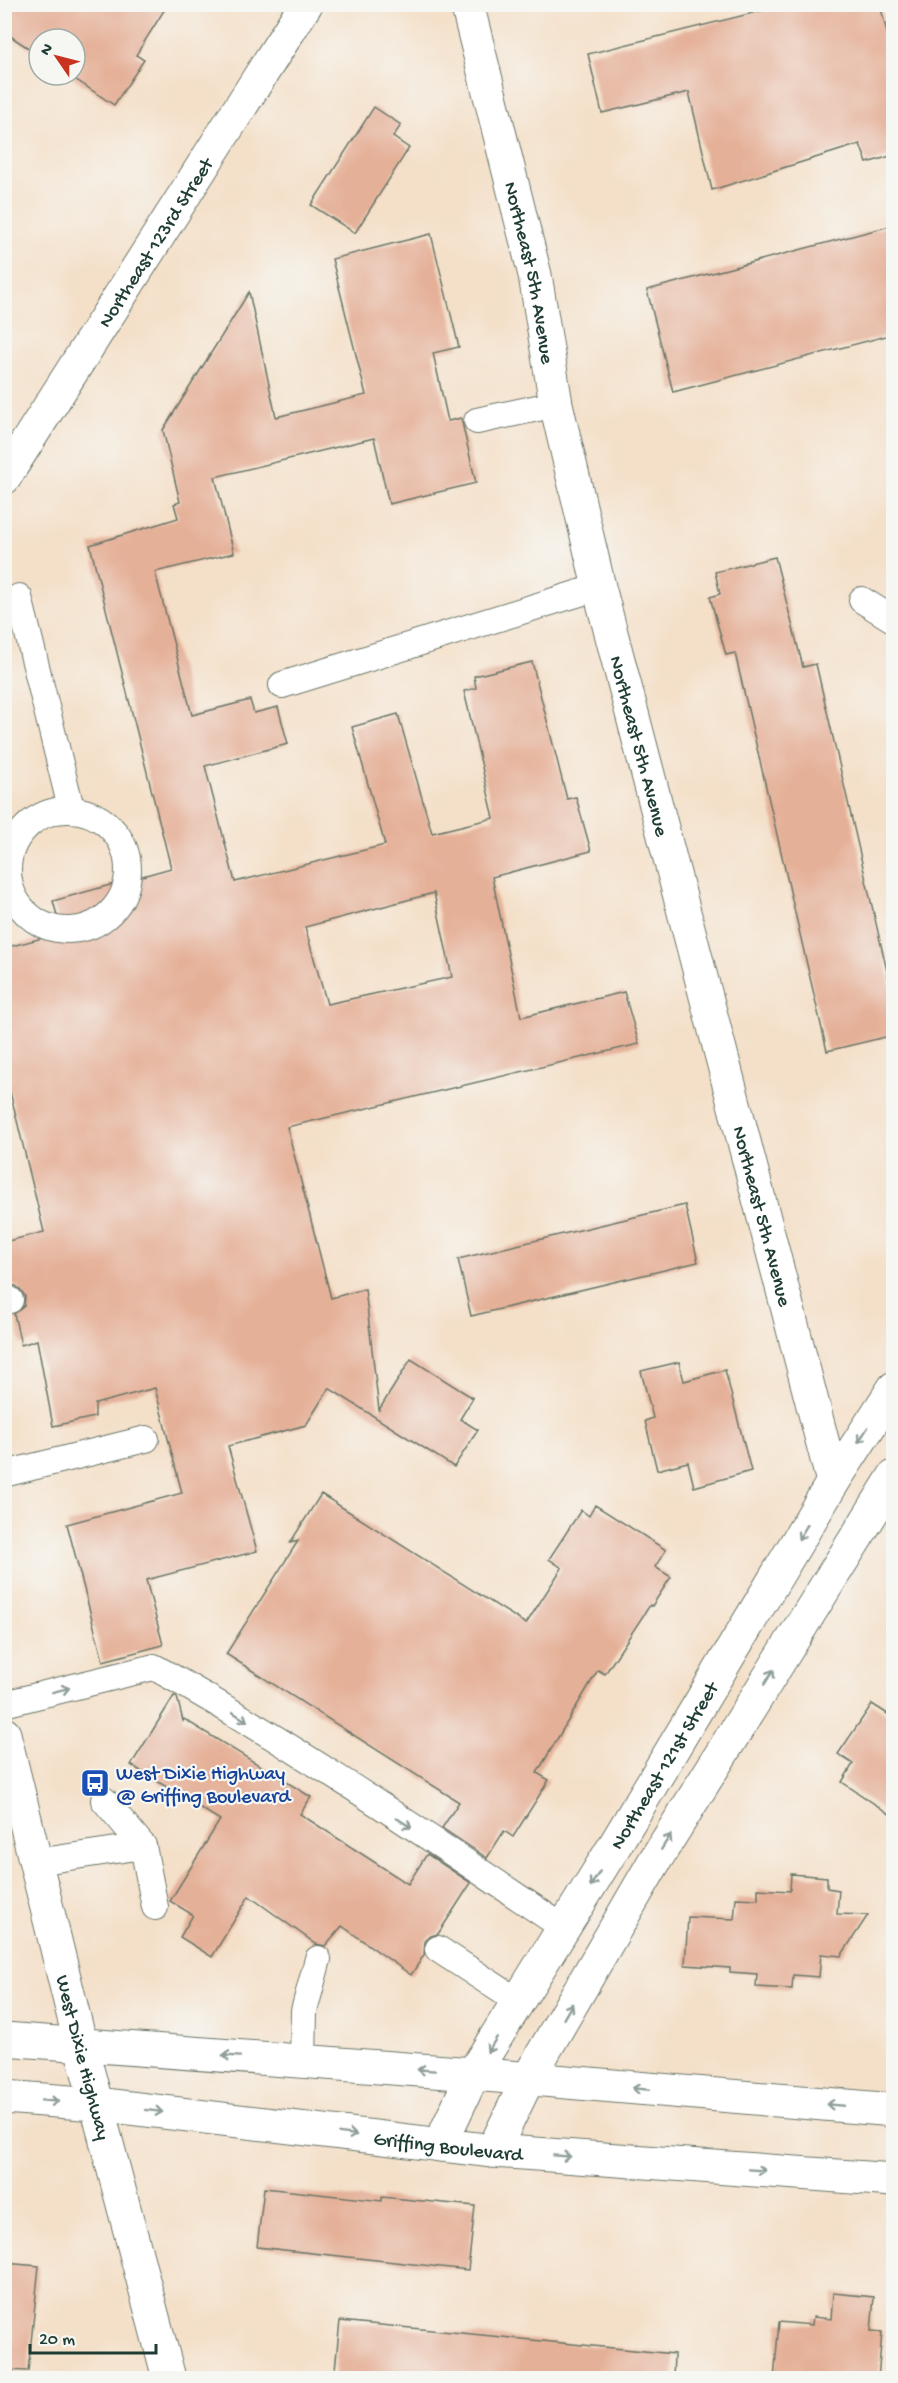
<svg xmlns="http://www.w3.org/2000/svg" width="898" height="2383" viewBox="0 0 898 2383" font-family="'Gochi Hand',sans-serif">
<style>
.building{fill:#e5b098;fill-rule:evenodd}
.lines{fill:none;stroke-linecap:round;stroke-linejoin:round}
.lane-casing{stroke:#6a7668;stroke-width:28}
.street-casing{stroke:#6a7668;stroke-width:35}
.secondary-casing{stroke:#6a7668;stroke-width:35}
.lane{stroke:#fff;stroke-width:26}
.street{stroke:#fff;stroke-width:33}
.secondary{stroke:#fff;stroke-width:33}
.oneway{stroke:#8f9e9a}
.labels{text-anchor:middle;stroke-width:4.5;stroke-linejoin:round;paint-order:stroke}
.street-label{font-size:20px;fill:#1f3d34;stroke:#f6f6f2}
.transit-label{font-size:20px;fill:#164399;stroke:#f6f6f2;text-anchor:start}
</style>
<rect width="100%" height="100%" fill="#f6f6f2"/>
<filter id="ink" filterUnits="userSpaceOnUse"><feTurbulence type="fractalNoise" baseFrequency=".0167" numOctaves="2"/><feDisplacementMap in="SourceGraphic" scale="12" xChannelSelector="R" yChannelSelector="G"/><feConvolveMatrix kernelMatrix="1 2 1 2 8 2 1 2 1" color-interpolation-filters="sRGB"/></filter>
<filter id="wash" filterUnits="userSpaceOnUse"><feTurbulence type="fractalNoise" baseFrequency=".008" numOctaves="4" result="noise"/><feDisplacementMap in="SourceGraphic" scale="24" xChannelSelector="R" yChannelSelector="G"/><feGaussianBlur stdDeviation="1.35" result="paint"/><feColorMatrix in="noise" values="0 0 0 0 0 0 0 0 0 0 0 0 0 0 0 0 0 1.4 0 .05"/><feComposite in="paint" operator="in"/></filter>
<g filter="url(#wash)">
<rect width="100%" height="100%" fill="#f4e0c9"/>
<g id="blocks">
<g class="building">
<path d="M 4,4 L 168,4 L 136,55 L 144,60 L 114,105 L 69,75 L 75,75 L 75,39 L 39,39 L 39,55 L 4,32 Z"/>
<path d="M 789,4 L 880,4 L 894,62 L 894,155 L 867,163 L 860,144 L 712,190 L 689,92 L 602,113 L 588,54 Z"/>
<path d="M 374,107 L 401,125 L 393,137 L 409,148 L 355,233 L 311,205 Z"/>
<path d="M 894,225 L 894,334 L 673,392 L 647,290 Z"/>
<path d="M 431,234 L 459,347 L 433,353 L 448,421 L 461,418 L 476,483 L 389,504 L 374,438 L 215,477 L 234,553 L 155,572 L 192,715 L 250,700 L 254,713 L 278,707 L 288,744 L 205,766 L 235,882 L 385,845 L 352,727 L 398,714 L 432,833 L 494,818 L 464,691 L 476,688 L 474,676 L 532,662 L 567,799 L 576,797 L 591,851 L 492,877 L 521,1017 L 624,992 L 639,1044 L 287,1127 L 331,1298 L 365,1289 L 379,1410 L 411,1359 L 473,1398 L 460,1419 L 478,1430 L 454,1467 L 329,1388 L 306,1425 L 228,1446 L 257,1551 L 146,1580 L 163,1645 L 103,1661 L 67,1524 L 182,1493 L 155,1388 L 95,1404 L 95,1417 L 53,1426 L 37,1340 L 21,1345 L 14,1314 L 24,1306 L 25,1297 L 21,1290 L 16,1286 L 7,1285 L 4,1277 L 4,1242 L 44,1232 L 4,1067 L 4,948 L 62,933 L 53,901 L 171,868 L 90,545 L 178,518 L 174,504 L 180,502 L 163,430 L 249,292 L 276,417 L 366,395 L 332,259 ZM 434,893 L 452,977 L 327,1004 L 305,927 Z"/>
<path d="M 775,557 L 803,667 L 816,664 L 894,1001 L 894,1035 L 827,1051 L 735,653 L 726,655 L 710,597 L 720,594 L 715,572 Z"/>
<path d="M 685,1205 L 698,1262 L 471,1316 L 458,1259 Z"/>
<path d="M 679,1362 L 684,1381 L 725,1370 L 751,1471 L 694,1487 L 688,1462 L 657,1470 L 645,1421 L 653,1418 L 641,1371 Z"/>
<path d="M 321,1494 L 526,1624 L 562,1568 L 549,1559 L 581,1510 L 589,1516 L 595,1505 L 666,1550 L 655,1567 L 671,1577 L 652,1606 L 650,1605 L 605,1674 L 598,1670 L 537,1773 L 549,1780 L 513,1837 L 504,1831 L 487,1858 L 442,1828 L 459,1802 L 226,1654 L 298,1541 L 290,1543 Z"/>
<path d="M 174,1696 L 177,1697 L 183,1721 L 184,1719 L 311,1797 L 300,1814 L 408,1884 L 427,1854 L 471,1883 L 438,1934 L 431,1936 L 425,1941 L 424,1955 L 411,1975 L 342,1926 L 325,1946 L 316,1944 L 249,1896 L 212,1957 L 180,1937 L 193,1915 L 170,1901 L 220,1820 L 131,1765 Z"/>
<path d="M 872,1704 L 894,1718 L 894,1817 L 842,1782 L 853,1764 L 838,1754 Z"/>
<path d="M 791,1874 L 827,1877 L 827,1888 L 839,1890 L 837,1914 L 868,1915 L 841,1956 L 821,1954 L 819,1977 L 793,1975 L 792,1989 L 756,1987 L 757,1974 L 730,1972 L 730,1968 L 685,1965 L 688,1917 L 734,1919 L 736,1898 L 758,1899 L 758,1889 L 790,1891 Z"/>
<path d="M 264,2188 L 382,2201 L 382,2197 L 475,2206 L 468,2270 L 257,2247 Z"/>
<path d="M 4,2263 L 39,2266 L 28,2371 L 4,2370 Z"/>
<path d="M 833,2293 L 874,2297 L 871,2331 L 882,2332 L 878,2379 L 774,2379 L 779,2322 L 812,2325 L 813,2317 L 831,2319 Z"/>
<path d="M 340,2321 L 674,2354 L 673,2379 L 334,2379 Z"/>
</g>
</g>
</g>
<g filter="url(#ink)">
<use href="#blocks" fill-opacity="0" stroke="#6a7668" stroke-width="1.5"/>
<g class="lines">
<g class="lane-casing">
<g id="lane">
<path d="M 477,421 L 556,404"/>
<path d="M 19,597 L 71,808"/>
<path d="M 862,600 L 894,620"/>
<path d="M 282,685 L 599,587"/>
<circle cx="68" cy="870" r="60"/>
<path d="M 4,1301 L 10,1300"/>
<path d="M 4,1474 L 146,1439"/>
<path d="M 4,1704 L 154,1667 C 296,1746 430,1838 564,1928"/>
<path d="M 104,1800 L 143,1846 L 155,1907"/>
<path d="M 36,1862 L 143,1846"/>
<path d="M 438,1949 L 519,2002"/>
<path d="M 303,2062 L 304,2011 L 318,1959"/>
</g>
</g>
<g class="street-casing">
<g id="street">
<path id="s1" d="M 467,4 L 535,275 L 556,404 L 599,587 L 833,1482"/>
<path id="s2" d="M 440,2145 L 473,2074 L 615,1845 L 833,1482 L 894,1388"/>
<path d="M 493,2151 L 528,2079 L 654,1862 L 894,1477"/>
</g>
</g>
<g class="secondary-casing">
<g id="secondary">
<path id="s3" d="M 4,478 L 306,4"/>
<path id="s4" d="M 4,1734 L 81,2046 L 169,2378"/>
<path d="M 4,2039 L 473,2074 L 894,2110"/>
<path id="s5" d="M 4,2097 L 96,2104 L 493,2151 L 894,2180"/>
</g>
</g>
<use href="#lane" class="lane"/>
<use href="#street" class="street"/>
<use href="#secondary" class="secondary"/>
</g>
<defs><path id="oneway-shaft" d="M-6 0H5M1.5-3L5.5 0L1.5 3" fill="none" stroke-width="1.6" stroke-linecap="round" stroke-linejoin="round" transform="scale(1.5)"/></defs>
<g class="oneway">
<use href="#oneway-shaft" transform="translate(863 1435) rotate(123)"/>
<use href="#oneway-shaft" transform="translate(803 1532) rotate(121)"/>
<use href="#oneway-shaft" transform="translate(769 1677) rotate(-58)"/>
<use href="#oneway-shaft" transform="translate(61 1690) rotate(-14)"/>
<use href="#oneway-shaft" transform="translate(240 1717) rotate(33)"/>
<use href="#oneway-shaft" transform="translate(404 1823) rotate(33)"/>
<use href="#oneway-shaft" transform="translate(666 1842) rotate(-58)"/>
<use href="#oneway-shaft" transform="translate(595 1879) rotate(122)"/>
<use href="#oneway-shaft" transform="translate(568 2011) rotate(-60)"/>
<use href="#oneway-shaft" transform="translate(492 2045) rotate(122)"/>
<use href="#oneway-shaft" transform="translate(231 2056) rotate(-176)"/>
<use href="#oneway-shaft" transform="translate(426 2070) rotate(-176)"/>
<use href="#oneway-shaft" transform="translate(641 2089) rotate(-175)"/>
<use href="#oneway-shaft" transform="translate(50 2101) rotate(4)"/>
<use href="#oneway-shaft" transform="translate(835 2105) rotate(-175)"/>
<use href="#oneway-shaft" transform="translate(154 2111) rotate(7)"/>
<use href="#oneway-shaft" transform="translate(348 2134) rotate(7)"/>
<use href="#oneway-shaft" transform="translate(562 2156) rotate(4)"/>
<use href="#oneway-shaft" transform="translate(757 2170) rotate(4)"/>
</g>
</g>
<defs>
<g id="bus-square" transform="scale(1.5)"><rect x="-9" y="-9" width="18" height="18" rx="4" fill="#1a4fb4" stroke="#f6f6f2"/><path d="M-5-6H5V4H4V6H2V4H-2V6H-4V4H-5ZM-3.5-4V0h7V-4ZM-3.5 1.2v1.5H-2V1.2ZM2 1.2v1.5H3.5V1.2Z" fill="#fff"/></g>
</defs>
<g fill-rule="evenodd">
<use href="#bus-square" x="95" y="1783"/>
</g>
<g class="labels">
<g class="street-label">
<text dy="7" stroke="none"><textPath href="#s3" startOffset="280">Northeast 123rd Street</textPath></text>
<text dy="7" stroke="none"><textPath href="#s1" startOffset="276">Northeast 5th Avenue</textPath></text>
<text dy="7" stroke="none"><textPath href="#s1" startOffset="762">Northeast 5th Avenue</textPath></text>
<text dy="7" stroke="none"><textPath href="#s1" startOffset="1248">Northeast 5th Avenue</textPath></text>
<text dy="7" stroke="none"><textPath href="#s2" startOffset="441">Northeast 121st Street</textPath></text>
<text dy="7" stroke="none"><textPath href="#s4" startOffset="333">West Dixie Highway</textPath></text>
<text dy="7" stroke="none"><textPath href="#s5" startOffset="447">Griffing Boulevard</textPath></text>
</g>
<g class="transit-label">
<text x="116" y="1779">West Dixie Highway<tspan x="116" dy="23">@ Griffing Boulevard</tspan></text>
</g>
</g>
<rect width="898" height="2383" fill="none" stroke="#f6f6f2" stroke-width="24"/>
<g transform="translate(57 57) rotate(305)"><circle r="28" fill="#f6f6f2" stroke="#a0aca6" stroke-width="1.5"/>
<path d="M0-4.5L10 22L0 15L-10 22Z" fill="#c8321e"/>
<text y="-9" font-size="16" font-weight="bold" text-anchor="middle" fill="#1f3d34">N</text>
</g>
<path d="M30 2344v9h126v-9" fill="none" stroke="#1f3d34" stroke-width="3"/>
<text x="39" y="2344" font-size="18" fill="#1f3d34" stroke="#f6f6f2" stroke-width="4.5" paint-order="stroke">20 m</text>
</svg>
